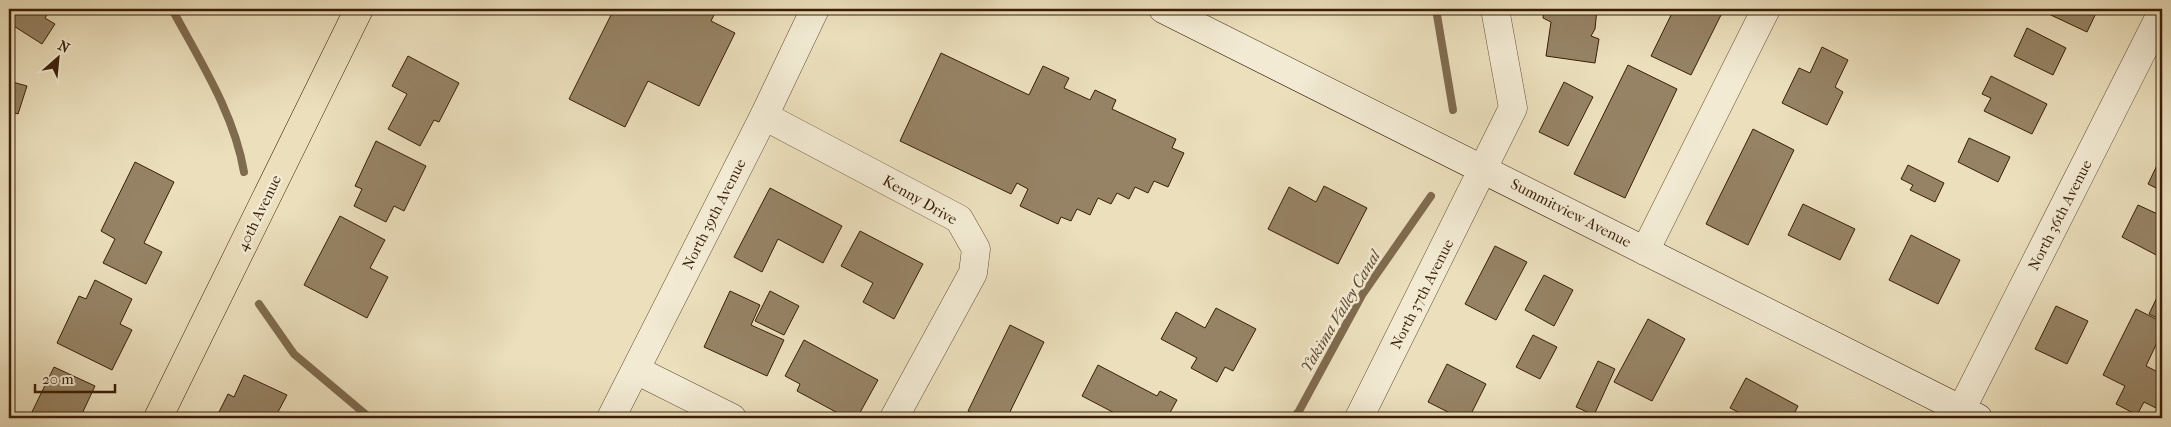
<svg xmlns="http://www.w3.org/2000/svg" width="2171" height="427" viewBox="0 0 2171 427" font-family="'IM FELL French Canon',serif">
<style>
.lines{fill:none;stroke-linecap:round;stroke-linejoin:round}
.stream{stroke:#7f6b4e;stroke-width:8}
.building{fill:#968365;stroke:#391f06}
.street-casing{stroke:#664f34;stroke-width:29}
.secondary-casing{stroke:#391f06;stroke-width:29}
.primary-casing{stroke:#391f06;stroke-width:29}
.street{stroke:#f2ead3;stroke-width:28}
.secondary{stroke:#f2ead3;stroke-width:28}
.primary{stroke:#ebdfbc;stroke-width:28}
.labels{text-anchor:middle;stroke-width:5;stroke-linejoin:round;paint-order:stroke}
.street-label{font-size:15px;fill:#391f06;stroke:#f2ead3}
.water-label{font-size:16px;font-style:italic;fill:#624b30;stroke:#f2ead3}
</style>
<rect width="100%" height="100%" fill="#ebdfbc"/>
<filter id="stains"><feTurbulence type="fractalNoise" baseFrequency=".004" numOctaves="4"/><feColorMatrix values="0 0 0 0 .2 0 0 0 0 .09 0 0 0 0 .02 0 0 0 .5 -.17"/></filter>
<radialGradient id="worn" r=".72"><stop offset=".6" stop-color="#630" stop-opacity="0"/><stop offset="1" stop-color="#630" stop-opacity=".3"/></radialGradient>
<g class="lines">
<g class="stream">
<path d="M 172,9 C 200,61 234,113 244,172"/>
<path d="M 1436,9 L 1453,110"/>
<path d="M 259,304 L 294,354 L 370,418"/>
<path d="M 1293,418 L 1299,411 L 1362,295 L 1431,196"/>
</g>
</g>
<g class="building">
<path d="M 9,9 L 51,9 L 45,18 L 55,24 L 42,44 L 9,23 Z"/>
<path d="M 614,9 L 717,9 L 711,21 L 735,33 L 699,106 L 648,81 L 625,127 L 569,99 Z"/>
<path d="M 1544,9 L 1597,9 L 1595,29 L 1591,36 L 1599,39 L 1595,63 L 1546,56 L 1551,22 L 1543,18 Z"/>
<path d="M 1674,9 L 1724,9 L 1691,75 L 1651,56 Z"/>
<path d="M 2038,9 L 2098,9 L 2087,32 Z"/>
<path d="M 2027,28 L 2066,48 L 2053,75 L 2014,56 Z"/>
<path d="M 1822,47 L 1848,60 L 1835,87 L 1843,92 L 1827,125 L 1782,103 L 1799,68 L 1810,73 Z"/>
<path d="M 941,53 L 1029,95 L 1043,66 L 1069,78 L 1064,88 L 1090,100 L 1095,90 L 1116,100 L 1112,109 L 1176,139 L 1172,148 L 1184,153 L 1168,187 L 1154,181 L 1148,193 L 1135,187 L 1129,199 L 1117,193 L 1111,204 L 1098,198 L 1090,215 L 1077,209 L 1071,221 L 1061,217 L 1058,224 L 1020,206 L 1028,189 L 1017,183 L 1011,194 L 900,141 Z"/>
<path d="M 408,56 L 459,83 L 439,122 L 434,120 L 420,146 L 388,129 L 407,94 L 392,86 Z"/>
<path d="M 1628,65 L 1677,89 L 1625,198 L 1574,174 Z"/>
<path d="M 1991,76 L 2047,104 L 2032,134 L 1984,111 L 1991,98 L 1982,94 Z"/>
<path d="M 9,81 L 27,86 L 18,114 L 9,111 Z"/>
<path d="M 1564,82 L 1593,97 L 1568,146 L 1539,132 Z"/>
<path d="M 1753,129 L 1794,150 L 1748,245 L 1706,224 Z"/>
<path d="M 1969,138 L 2010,157 L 1998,182 L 1958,162 Z"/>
<path d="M 376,141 L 426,166 L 404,211 L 394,206 L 386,222 L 354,206 L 362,189 L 355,186 Z"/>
<path d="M 2162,155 L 2162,191 L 2148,184 Z"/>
<path d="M 135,162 L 174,182 L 144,243 L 162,252 L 146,284 L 103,263 L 115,239 L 101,231 Z"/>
<path d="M 1908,165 L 1944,183 L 1935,202 L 1910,190 L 1913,185 L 1901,179 Z"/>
<path d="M 1324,186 L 1367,208 L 1338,264 L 1268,229 L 1289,187 L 1316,202 Z"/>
<path d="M 770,188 L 842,226 L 823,263 L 778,239 L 762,272 L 734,257 Z"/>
<path d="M 1803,204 L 1855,229 L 1840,260 L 1788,235 Z"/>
<path d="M 2138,205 L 2162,216 L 2162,258 L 2122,237 Z"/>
<path d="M 340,216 L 385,240 L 370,268 L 388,277 L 367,318 L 304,285 Z"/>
<path d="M 860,231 L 923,264 L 894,319 L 863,302 L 873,283 L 841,266 Z"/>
<path d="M 1911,235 L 1960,260 L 1938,304 L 1889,280 Z"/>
<path d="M 1495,246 L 1527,262 L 1496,320 L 1465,304 Z"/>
<path d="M 1544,275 L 1573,290 L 1554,326 L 1525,310 Z"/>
<path d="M 95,280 L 132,299 L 120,324 L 132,330 L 112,370 L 57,343 L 79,296 L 86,299 Z"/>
<path d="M 2161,289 L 2162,290 L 2162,320 L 2149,314 Z"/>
<path d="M 730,291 L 760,305 L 751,325 L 784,340 L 767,376 L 704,347 Z"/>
<path d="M 770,291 L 799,306 L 784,335 L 755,321 Z"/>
<path d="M 2056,306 L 2088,321 L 2067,364 L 2035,349 Z"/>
<path d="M 1216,308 L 1256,329 L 1233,371 L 1225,367 L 1217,382 L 1191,368 L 1197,358 L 1161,339 L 1176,312 L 1205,328 Z"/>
<path d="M 2136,309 L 2162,322 L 2162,332 L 2146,366 L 2162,374 L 2162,411 L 2144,402 L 2137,415 L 2116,404 L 2125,386 L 2103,375 Z"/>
<path d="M 1648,319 L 1685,339 L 1652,401 L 1614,382 Z"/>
<path d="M 1010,325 L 1044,342 L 1007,418 L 984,418 L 968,411 Z"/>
<path d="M 1533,335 L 1557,347 L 1540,379 L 1516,367 Z"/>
<path d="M 804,340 L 878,380 L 857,418 L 847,418 L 797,391 L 800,384 L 785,376 Z"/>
<path d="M 1598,361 L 1615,369 L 1594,415 L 1576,407 Z"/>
<path d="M 1447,364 L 1486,384 L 1469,418 L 1460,418 L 1428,402 Z"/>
<path d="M 1098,365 L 1157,396 L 1160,391 L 1177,400 L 1167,418 L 1124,418 L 1082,396 Z"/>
<path d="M 54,367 L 95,386 L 80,418 L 29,418 Z"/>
<path d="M 244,375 L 287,395 L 278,412 L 287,416 L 286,418 L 216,418 L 228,394 L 234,397 Z"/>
<path d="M 1746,378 L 1798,406 L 1792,418 L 1737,418 L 1740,413 L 1730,408 Z"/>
</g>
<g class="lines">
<g class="street-casing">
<g id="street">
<path d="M 764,116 L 959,219 L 976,249 L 973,273 L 894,418"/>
<path d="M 1645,251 L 1766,9"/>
<path d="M 636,370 L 732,418"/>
<path d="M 611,418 L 764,116 L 815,9"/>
<path d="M 1359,418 L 1513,108 L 1495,9"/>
<path d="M 1957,418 L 2162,12"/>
</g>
</g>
<g class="secondary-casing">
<path id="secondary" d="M 1163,9 L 1978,418"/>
</g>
<g class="primary-casing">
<path id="primary" d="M 158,418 L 359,9"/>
</g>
<use href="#street" class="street"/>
<use href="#secondary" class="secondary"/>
<use href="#primary" class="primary"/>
</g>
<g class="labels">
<g class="street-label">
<text transform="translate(920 200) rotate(30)" y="5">Kenny Drive</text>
<text transform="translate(259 213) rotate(-64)" y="5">40th Avenue</text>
<text transform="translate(1571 213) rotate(27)" y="5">Summitview Avenue</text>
<text transform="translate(714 214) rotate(-63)" y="5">North 39th Avenue</text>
<text transform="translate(2060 215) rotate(-63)" y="5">North 36th Avenue</text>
<text transform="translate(1422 294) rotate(-63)" y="5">North 37th Avenue</text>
</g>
<g class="water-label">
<text transform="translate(1340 311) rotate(-59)" y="6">Yakima Valley Canal</text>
</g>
</g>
<rect width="2171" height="427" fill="none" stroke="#ebdfbc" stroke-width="30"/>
<rect x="10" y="10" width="2151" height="407" fill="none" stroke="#391f06" stroke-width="2.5"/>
<rect x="15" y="15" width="2141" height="397" fill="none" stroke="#391f06"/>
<g transform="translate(58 58) rotate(27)" stroke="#f2ead3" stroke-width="4" paint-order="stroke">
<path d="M0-4L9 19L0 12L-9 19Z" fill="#391f06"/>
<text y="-8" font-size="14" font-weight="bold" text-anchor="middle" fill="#391f06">N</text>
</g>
<path d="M35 384v8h80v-8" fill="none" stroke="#391f06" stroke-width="2.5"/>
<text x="42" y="384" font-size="15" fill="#391f06" stroke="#f2ead3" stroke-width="4" paint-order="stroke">20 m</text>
<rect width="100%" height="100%" filter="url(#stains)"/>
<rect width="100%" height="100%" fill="url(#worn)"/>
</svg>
